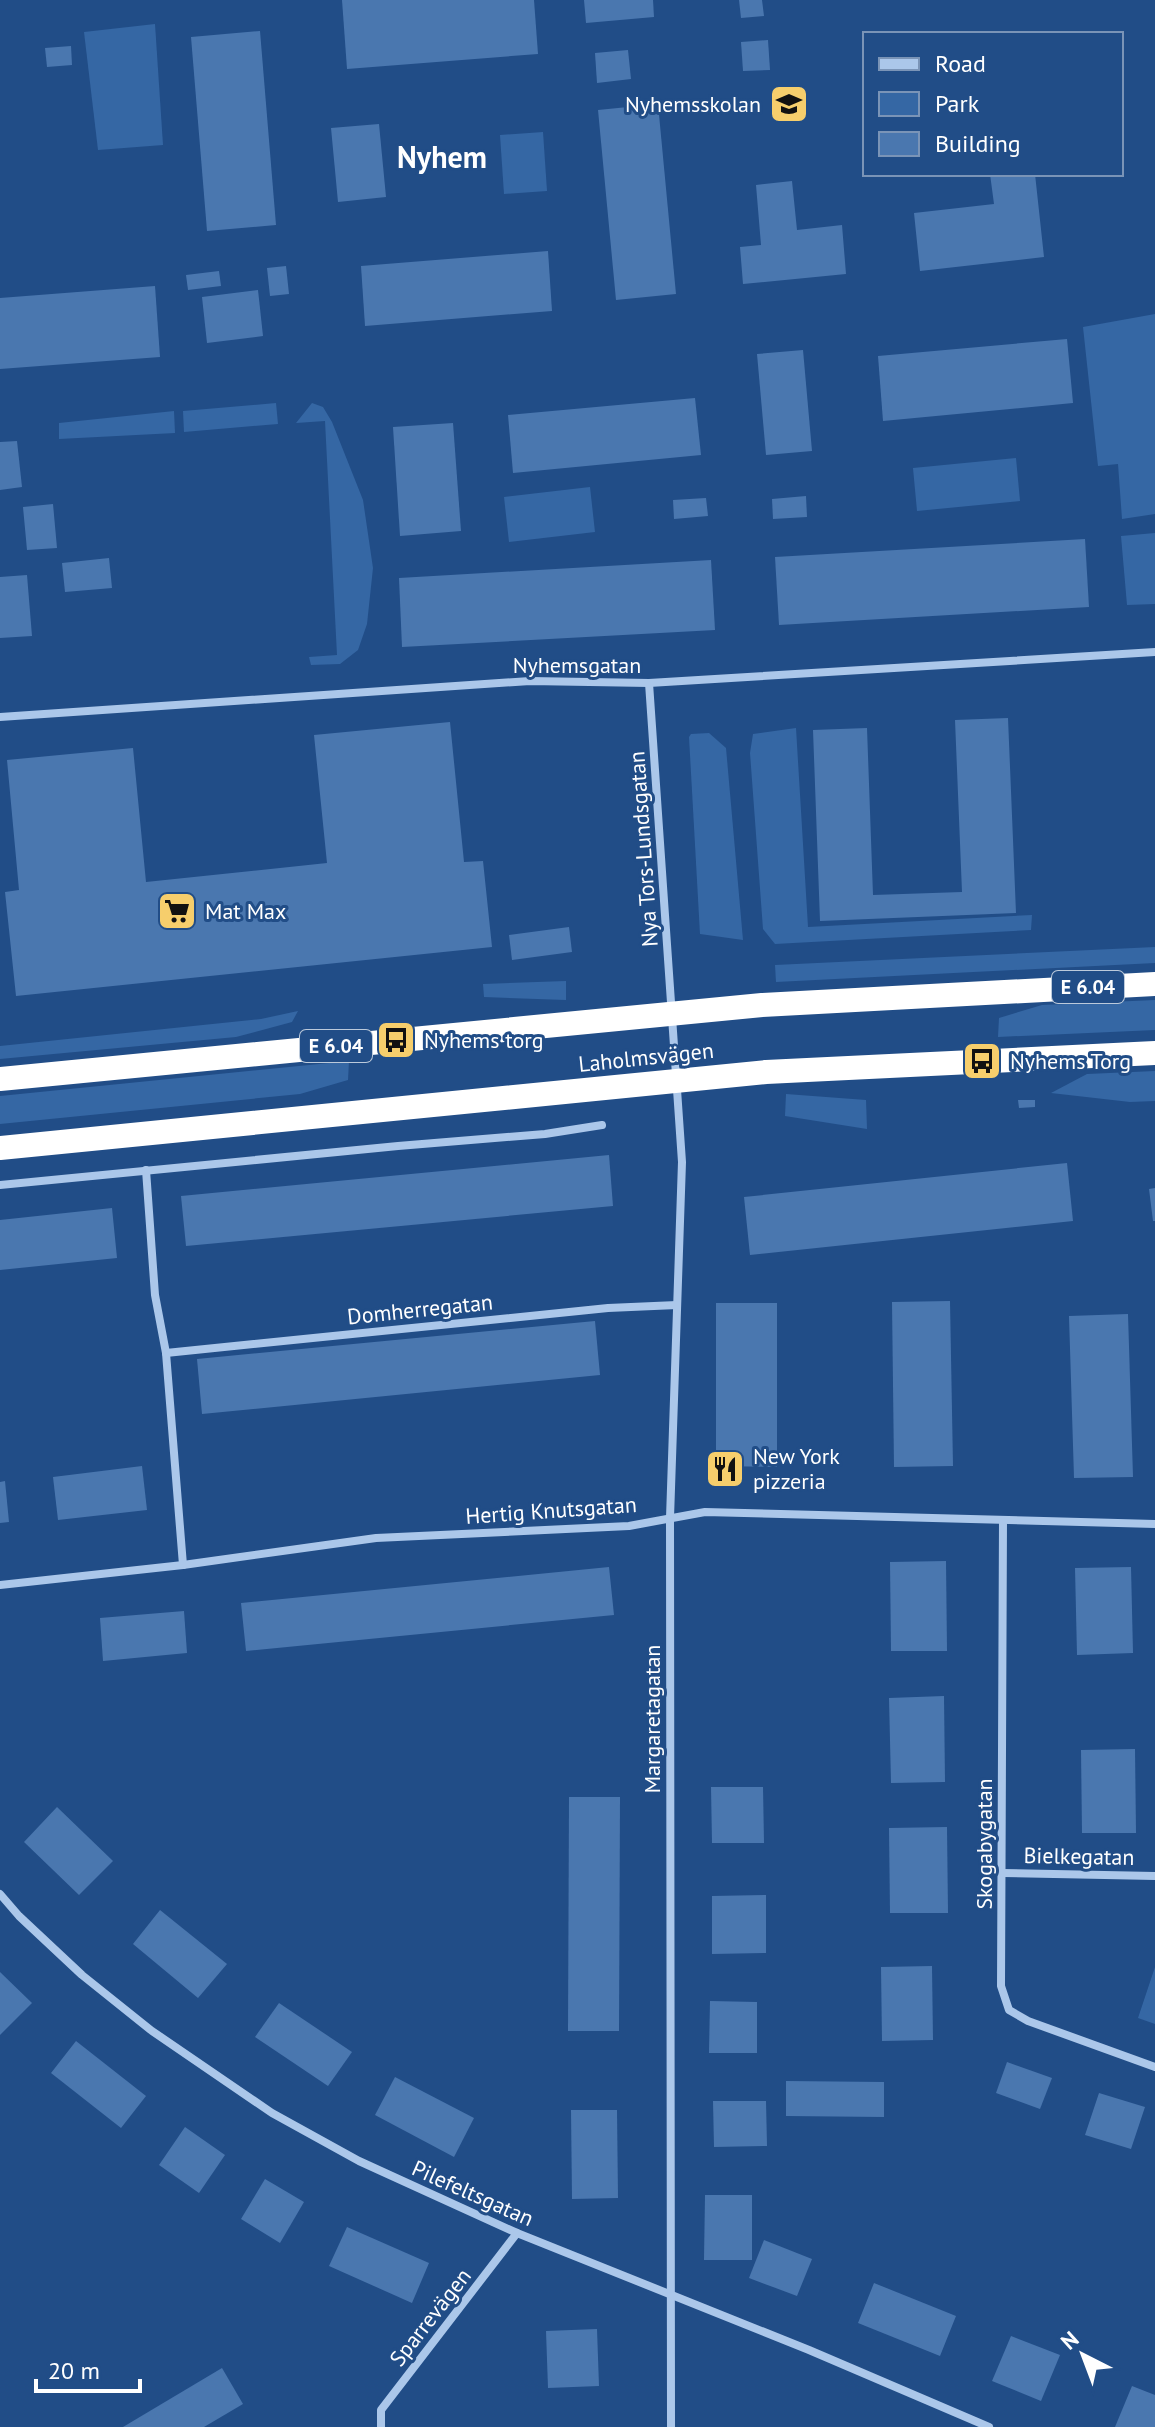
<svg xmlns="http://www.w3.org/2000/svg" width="1155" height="2427" viewBox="0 0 1155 2427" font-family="'PT Sans',sans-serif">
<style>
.green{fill:#3567a4}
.building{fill:#4a77af}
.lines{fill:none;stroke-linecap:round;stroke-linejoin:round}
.street{stroke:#abc7ea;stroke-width:8}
.highway{stroke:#fff;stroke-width:24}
.labels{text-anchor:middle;stroke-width:6;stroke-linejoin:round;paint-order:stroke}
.shield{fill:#214d87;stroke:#bccadb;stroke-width:2}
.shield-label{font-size:20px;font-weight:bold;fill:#fff}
.poi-label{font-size:22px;fill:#fff;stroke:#214d87;text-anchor:start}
.street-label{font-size:22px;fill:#fff;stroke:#214d87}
.district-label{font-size:30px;font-weight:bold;fill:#fff;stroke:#214d87}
</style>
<rect width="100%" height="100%" fill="#214d87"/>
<g class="green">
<path d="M 155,24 L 163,145 L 98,150 L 84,32 Z"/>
<path d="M 543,132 L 547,191 L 504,194 L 500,135 Z"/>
<path d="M 1155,314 L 1155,514 L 1122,519 L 1118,464 L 1098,466 L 1083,327 Z"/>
<path d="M 276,403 L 278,424 L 184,432 L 183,411 Z"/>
<path d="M 312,403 L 323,407 L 332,422 L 363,500 L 373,568 L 367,624 L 358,650 L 340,664 L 311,665 L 309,657 L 337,655 L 325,421 L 296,423 Z"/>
<path d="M 174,411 L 175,433 L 59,439 L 59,423 Z"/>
<path d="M 1016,458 L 1020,501 L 917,511 L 913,468 Z"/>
<path d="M 590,487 L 595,532 L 509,542 L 504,497 Z"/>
<path d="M 1155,533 L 1155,604 L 1127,605 L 1121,536 Z"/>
<path d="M 796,728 L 808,927 L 1032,915 L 1031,930 L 775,944 L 763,929 L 750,753 L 753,734 Z"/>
<path d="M 709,733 L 726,748 L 743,940 L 700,934 L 689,737 L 691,734 Z"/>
<path d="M 1155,947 L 1155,963 L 776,982 L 775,965 Z"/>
<path d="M 566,981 L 566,1000 L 484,997 L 483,984 Z"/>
<path d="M 1155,1000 L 1155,1030 L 998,1037 L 999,1018 L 1042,1005 Z"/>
<path d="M 298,1011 L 292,1022 L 236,1037 L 0,1059 L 0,1046 L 261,1019 Z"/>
<path d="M 349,1061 L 348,1080 L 300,1094 L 0,1124 L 0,1096 Z"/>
<path d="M 1155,1071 L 1155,1101 L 1130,1102 L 1051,1093 L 1087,1074 Z"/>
<path d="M 786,1094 L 866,1100 L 867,1129 L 785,1116 Z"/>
<path d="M 1155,1967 L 1155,2024 L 1138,2018 Z"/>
</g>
<g class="building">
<path d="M 342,0 L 534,0 L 538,54 L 347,69 Z"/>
<path d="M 584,0 L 653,0 L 654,17 L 586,23 Z"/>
<path d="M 739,0 L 762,0 L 764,16 L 741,18 Z"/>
<path d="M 260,31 L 276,225 L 207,231 L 191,37 Z"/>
<path d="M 768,40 L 770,70 L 743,71 L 741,42 Z"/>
<path d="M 71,46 L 72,65 L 47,67 L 45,48 Z"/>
<path d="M 628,50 L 631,79 L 597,83 L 595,53 Z"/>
<path d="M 658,104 L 676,294 L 616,300 L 598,110 Z"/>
<path d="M 379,124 L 386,197 L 338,202 L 331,128 Z"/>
<path d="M 990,174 L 1035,174 L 1044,257 L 920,271 L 914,213 L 994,204 Z"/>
<path d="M 792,181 L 797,230 L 842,225 L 846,274 L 743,284 L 740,247 L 761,245 L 756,185 Z"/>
<path d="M 548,251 L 552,311 L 365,326 L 361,266 Z"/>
<path d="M 286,266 L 289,294 L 270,296 L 267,268 Z"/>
<path d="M 219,271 L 221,286 L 188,290 L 186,275 Z"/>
<path d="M 155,286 L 160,357 L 0,369 L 0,298 Z"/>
<path d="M 258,290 L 263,336 L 207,343 L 202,297 Z"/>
<path d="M 1067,339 L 1073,403 L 883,421 L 878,356 Z"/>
<path d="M 803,350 L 812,451 L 766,455 L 757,354 Z"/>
<path d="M 695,398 L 701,455 L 513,473 L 508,415 Z"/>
<path d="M 453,423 L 461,531 L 400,536 L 393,427 Z"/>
<path d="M 17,441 L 22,487 L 0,490 L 0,442 Z"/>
<path d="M 806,496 L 807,517 L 773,519 L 772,499 Z"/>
<path d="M 706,498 L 708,516 L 674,519 L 673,500 Z"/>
<path d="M 53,504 L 57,548 L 27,550 L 23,507 Z"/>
<path d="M 1085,539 L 1089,607 L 779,625 L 775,557 Z"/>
<path d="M 109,558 L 112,588 L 65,592 L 62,563 Z"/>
<path d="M 711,560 L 715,630 L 402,647 L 399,578 Z"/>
<path d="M 27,575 L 32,636 L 0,638 L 0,577 Z"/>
<path d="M 1008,718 L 1016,913 L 820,921 L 813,730 L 867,728 L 873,895 L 962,892 L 955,720 Z"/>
<path d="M 450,722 L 464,862 L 483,861 L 492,947 L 16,996 L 5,892 L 19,890 L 7,760 L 133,748 L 146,882 L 327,863 L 314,735 Z"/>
<path d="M 569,927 L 572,952 L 512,960 L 509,935 Z"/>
<path d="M 1018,1100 L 1035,1100 L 1035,1107 L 1019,1108 Z"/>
<path d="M 609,1155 L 613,1206 L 186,1246 L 181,1196 Z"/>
<path d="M 1067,1163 L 1073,1221 L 750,1255 L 744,1197 Z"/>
<path d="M 1155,1188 L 1155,1221 L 1153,1221 L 1149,1189 Z"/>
<path d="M 112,1208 L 117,1258 L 0,1270 L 0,1220 Z"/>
<path d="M 950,1301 L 953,1466 L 894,1467 L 892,1302 Z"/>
<path d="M 716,1303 L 777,1303 L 777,1467 L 716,1466 Z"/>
<path d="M 1128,1314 L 1133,1477 L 1074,1478 L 1069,1316 Z"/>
<path d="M 595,1321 L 600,1375 L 202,1414 L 197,1359 Z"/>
<path d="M 142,1466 L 147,1510 L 58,1520 L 53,1477 Z"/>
<path d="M 5,1481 L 9,1522 L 0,1523 L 0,1482 Z"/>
<path d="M 946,1561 L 947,1651 L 891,1651 L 890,1562 Z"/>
<path d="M 609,1567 L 614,1615 L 246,1651 L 241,1603 Z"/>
<path d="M 1131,1567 L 1133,1653 L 1077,1655 L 1075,1568 Z"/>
<path d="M 184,1611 L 187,1653 L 103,1661 L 100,1618 Z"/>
<path d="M 944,1696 L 945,1782 L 891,1783 L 889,1698 Z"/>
<path d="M 1135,1749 L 1136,1833 L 1082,1833 L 1081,1750 Z"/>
<path d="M 711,1787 L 763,1787 L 764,1843 L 712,1843 Z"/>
<path d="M 569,1797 L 620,1797 L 619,2031 L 568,2031 Z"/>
<path d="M 57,1807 L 113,1861 L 79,1895 L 24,1842 Z"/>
<path d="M 947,1827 L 948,1913 L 890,1913 L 889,1828 Z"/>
<path d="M 766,1895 L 766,1953 L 712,1954 L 712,1896 Z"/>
<path d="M 160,1910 L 227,1964 L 198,1998 L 133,1944 Z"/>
<path d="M 932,1966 L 933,2040 L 882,2041 L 881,1967 Z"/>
<path d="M 0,1972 L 32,2003 L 0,2035 Z"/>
<path d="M 710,2001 L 757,2002 L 757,2053 L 709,2053 Z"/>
<path d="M 279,2003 L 352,2052 L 328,2086 L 255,2037 Z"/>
<path d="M 76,2041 L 146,2096 L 121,2128 L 51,2073 Z"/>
<path d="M 1007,2062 L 1052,2078 L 1040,2109 L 996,2093 Z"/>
<path d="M 395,2077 L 474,2118 L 454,2157 L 375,2115 Z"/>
<path d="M 786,2081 L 884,2082 L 884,2117 L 786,2116 Z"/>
<path d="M 1099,2093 L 1145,2107 L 1131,2149 L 1085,2135 Z"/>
<path d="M 713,2101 L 766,2101 L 767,2146 L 714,2147 Z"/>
<path d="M 571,2110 L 617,2110 L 618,2198 L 572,2199 Z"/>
<path d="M 185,2127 L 225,2155 L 199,2193 L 159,2165 Z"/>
<path d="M 265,2179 L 304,2202 L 280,2243 L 241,2219 Z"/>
<path d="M 705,2195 L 752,2195 L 752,2260 L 704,2260 Z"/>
<path d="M 347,2227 L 429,2263 L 412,2303 L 329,2266 Z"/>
<path d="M 764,2240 L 812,2259 L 797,2296 L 749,2278 Z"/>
<path d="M 874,2283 L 956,2316 L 940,2356 L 858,2323 Z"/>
<path d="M 597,2329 L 599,2386 L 548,2388 L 546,2331 Z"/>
<path d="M 1011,2336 L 1060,2355 L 1041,2401 L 992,2381 Z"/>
<path d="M 222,2368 L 243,2404 L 204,2427 L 123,2427 Z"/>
<path d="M 1132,2386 L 1155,2395 L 1155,2427 L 1115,2427 Z"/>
</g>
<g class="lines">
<g class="street">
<path d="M 649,683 L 682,1162 L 670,1518 L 671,2427"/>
<path d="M 0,717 L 530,681 L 649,683 L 1155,652"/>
<path d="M 146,1170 L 155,1295 L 166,1353 L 183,1565"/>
<path d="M 0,1185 L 398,1146 L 545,1134 L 602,1125"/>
<path d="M 166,1353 L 608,1308 L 677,1305"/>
<path d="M 1003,1520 L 1001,1986 L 1009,2010 L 1028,2021 L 1155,2067"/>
<path d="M 0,1585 L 183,1565 L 376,1538 L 629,1526 L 705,1512 L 1155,1524"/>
<path d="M 1003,1873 L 1155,1876"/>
<path d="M 0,1894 L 19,1916 L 82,1975 L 152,2031 L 272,2113 L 359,2161 L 517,2233 L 809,2350 L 989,2427"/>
<path d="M 381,2427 L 381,2410 L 517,2233"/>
</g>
<g class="highway">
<path d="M 0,1079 L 762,1005 L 1155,984"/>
<path d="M 0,1148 L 766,1072 L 1155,1053"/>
</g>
</g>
<defs>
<g id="school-square" transform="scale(2)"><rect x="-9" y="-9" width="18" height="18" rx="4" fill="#f6ce6c" stroke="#214d87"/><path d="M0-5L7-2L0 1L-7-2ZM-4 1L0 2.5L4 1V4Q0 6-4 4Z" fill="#111"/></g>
<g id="supermarket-square" transform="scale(2)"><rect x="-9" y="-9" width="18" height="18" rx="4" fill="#f6ce6c" stroke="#214d87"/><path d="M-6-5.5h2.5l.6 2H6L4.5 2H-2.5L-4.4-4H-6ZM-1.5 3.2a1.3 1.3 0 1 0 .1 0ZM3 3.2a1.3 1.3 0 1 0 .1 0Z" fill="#111"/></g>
<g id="bus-square" transform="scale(2)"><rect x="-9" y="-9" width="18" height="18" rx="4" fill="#f6ce6c" stroke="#214d87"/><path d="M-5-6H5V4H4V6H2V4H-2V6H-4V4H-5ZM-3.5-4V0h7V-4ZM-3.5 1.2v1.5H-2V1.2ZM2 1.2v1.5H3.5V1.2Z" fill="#111"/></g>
<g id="restaurant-square" transform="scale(2)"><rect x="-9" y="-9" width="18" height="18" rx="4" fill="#f6ce6c" stroke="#214d87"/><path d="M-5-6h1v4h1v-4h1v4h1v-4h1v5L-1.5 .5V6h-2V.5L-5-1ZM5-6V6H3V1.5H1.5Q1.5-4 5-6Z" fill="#111"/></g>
</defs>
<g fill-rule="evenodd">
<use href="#school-square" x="789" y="104"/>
<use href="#supermarket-square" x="177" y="911"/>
<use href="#bus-square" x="396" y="1040"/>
<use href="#bus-square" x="982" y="1061"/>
<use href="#restaurant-square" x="725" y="1469"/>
</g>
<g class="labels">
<g class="shield">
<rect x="1052" y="971" width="72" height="32" rx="6"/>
<rect x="300" y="1030" width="72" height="32" rx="6"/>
</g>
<g class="shield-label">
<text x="1088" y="994">E 6.04</text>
<text x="336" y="1053">E 6.04</text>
</g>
<g class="poi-label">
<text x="761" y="112" text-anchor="end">Nyhemsskolan</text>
<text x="205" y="919">Mat Max</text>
<text x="424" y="1048">Nyhems torg</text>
<text x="1010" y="1069">Nyhems Torg</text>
<text x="753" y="1464">New York<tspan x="753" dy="25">pizzeria</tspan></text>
</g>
<g class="street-label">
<text x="577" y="673">Nyhemsgatan</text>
<text transform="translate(643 849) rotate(-94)" y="8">Nya Tors-Lundsgatan</text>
<text transform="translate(646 1057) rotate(-6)" y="8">Laholmsvägen</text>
<text transform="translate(420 1309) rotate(-6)" y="8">Domherregatan</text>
<text transform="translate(551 1510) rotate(-4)" y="8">Hertig Knutsgatan</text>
<text transform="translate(652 1719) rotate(-90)" y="8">Margaretagatan</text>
<text transform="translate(984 1844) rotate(-90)" y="8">Skogabygatan</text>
<text transform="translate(1079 1856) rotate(1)" y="8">Bielkegatan</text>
<text transform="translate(473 2193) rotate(24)" y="8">Pilefeltsgatan</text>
<text transform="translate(430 2317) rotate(-52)" y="8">Sparrevägen</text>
</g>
<g class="district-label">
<text x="442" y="168">Nyhem</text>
</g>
</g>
<rect x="863" y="32" width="260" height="144" fill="#214d87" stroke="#7a94b7" stroke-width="2"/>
<rect x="879" y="58" width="40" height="12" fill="#abc7ea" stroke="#7a94b7" stroke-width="2"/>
<text x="935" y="72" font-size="24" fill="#ffffff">Road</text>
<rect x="879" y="92" width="40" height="24" fill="#3567a4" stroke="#7a94b7" stroke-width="2"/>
<text x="935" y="112" font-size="24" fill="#ffffff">Park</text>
<rect x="879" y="132" width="40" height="24" fill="#4a77af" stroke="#7a94b7" stroke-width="2"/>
<text x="935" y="152" font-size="24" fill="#ffffff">Building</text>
<g transform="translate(1083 2355) rotate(318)" stroke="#214d87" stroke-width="6" paint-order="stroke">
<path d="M0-6L14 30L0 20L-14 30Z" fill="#ffffff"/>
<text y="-12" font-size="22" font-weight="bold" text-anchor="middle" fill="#ffffff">N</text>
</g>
<path d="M36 2379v12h104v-12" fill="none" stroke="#ffffff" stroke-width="4"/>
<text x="48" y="2379" font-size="24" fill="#ffffff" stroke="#214d87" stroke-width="6" paint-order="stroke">20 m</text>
</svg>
